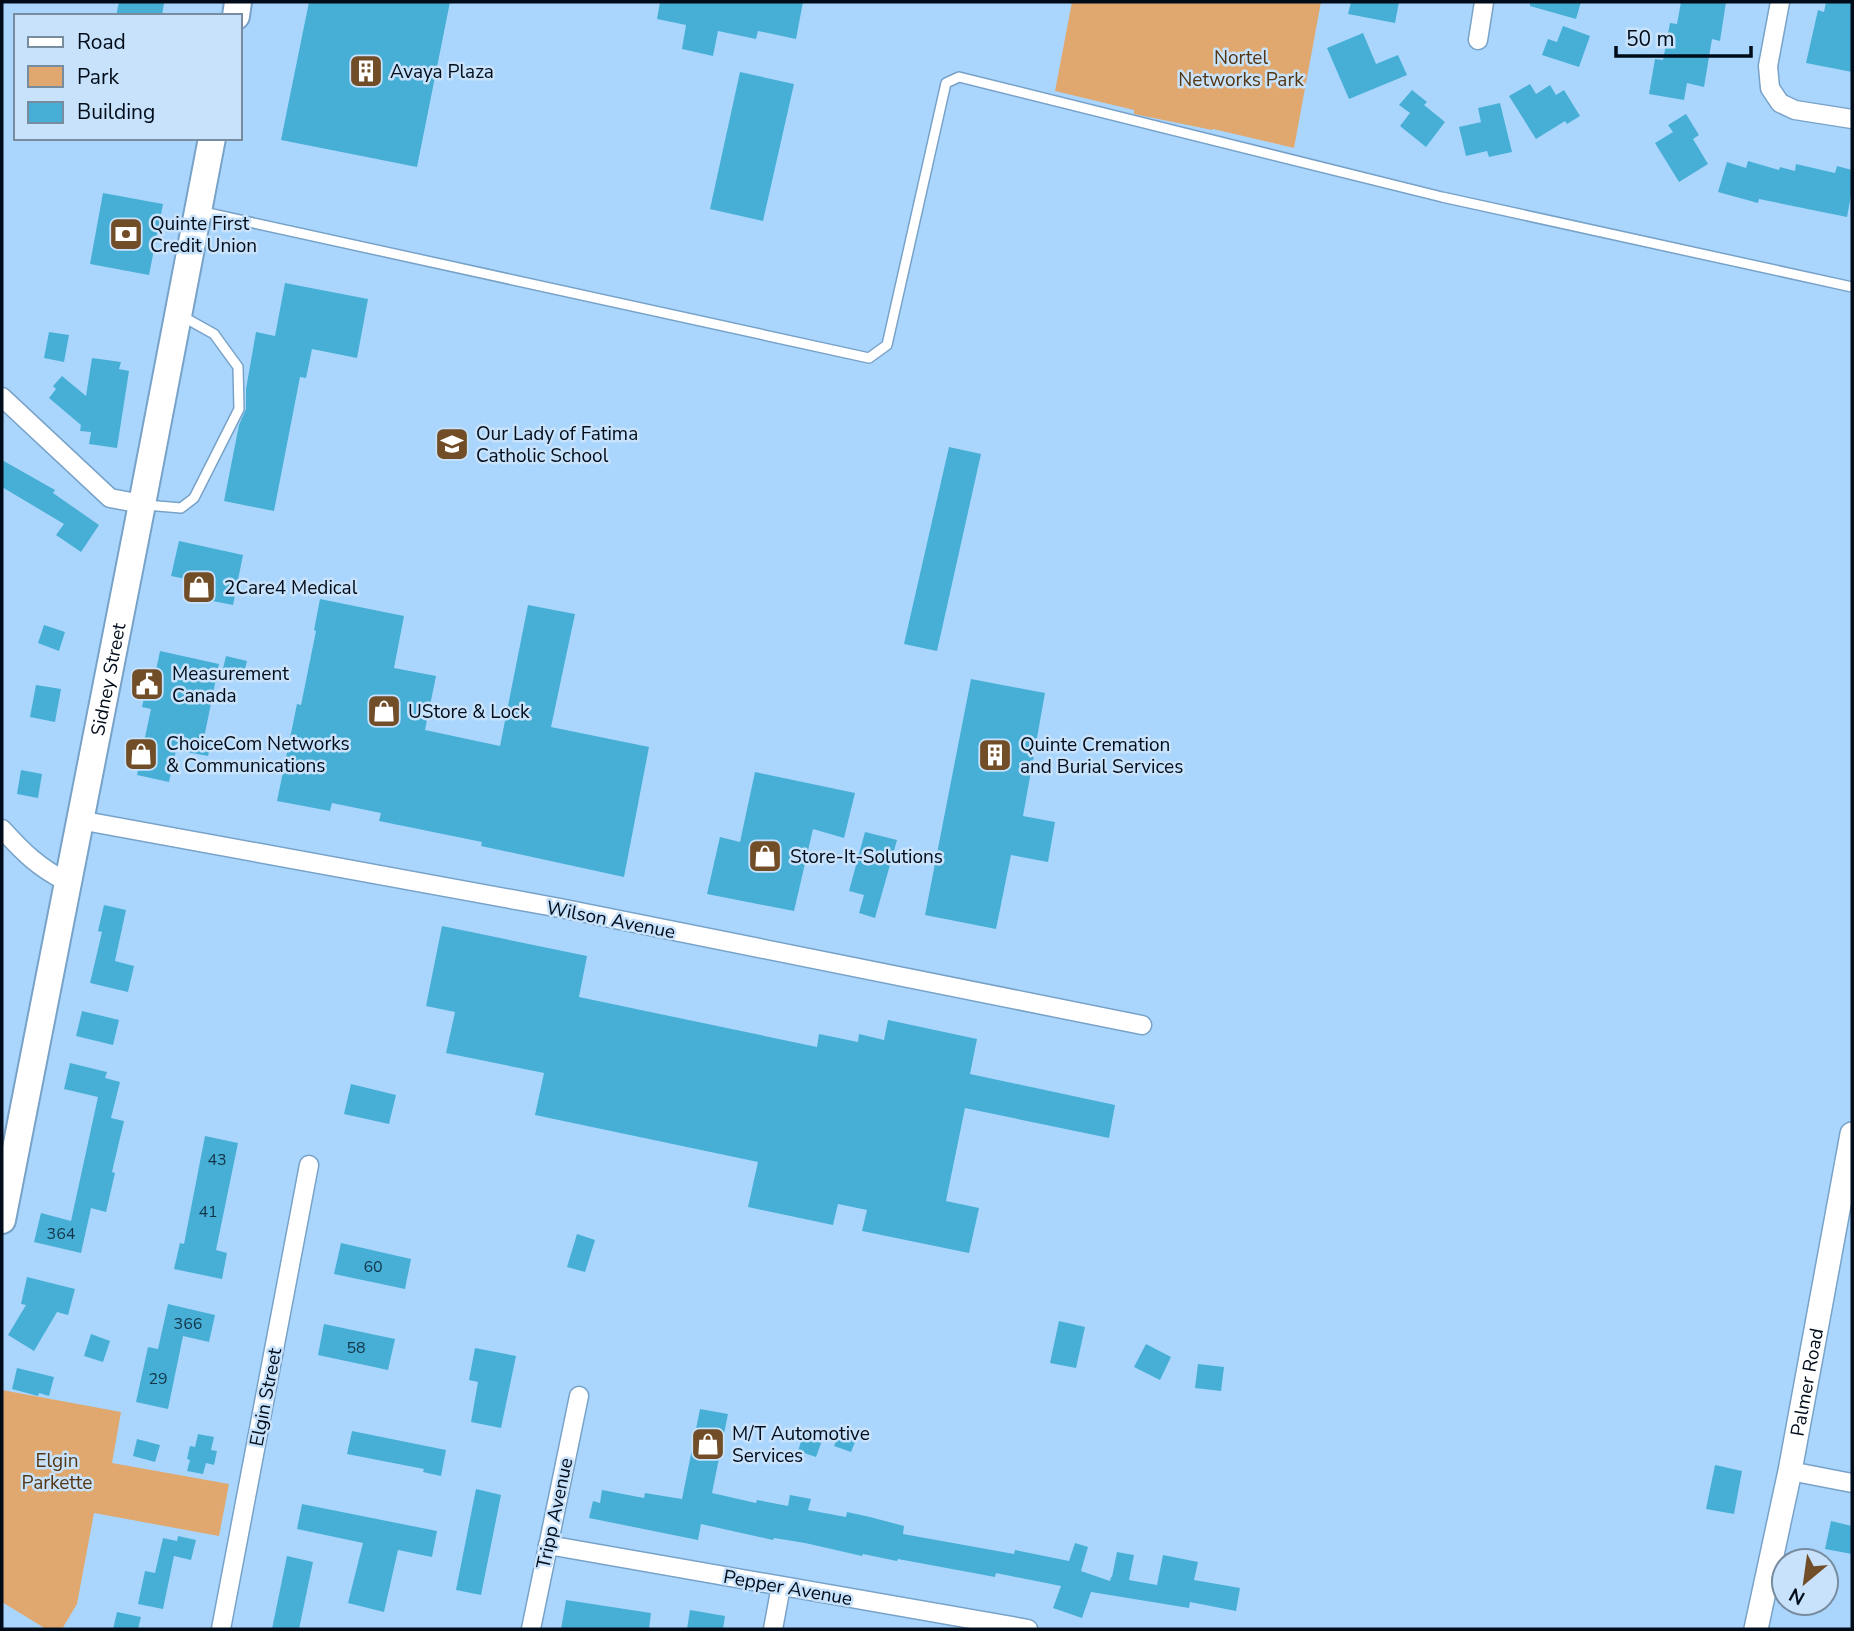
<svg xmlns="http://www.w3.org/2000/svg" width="1854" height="1631" viewBox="0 0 1854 1631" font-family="'Nunito Sans',sans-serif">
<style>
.green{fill:#e0a86e}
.building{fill:#47afd6}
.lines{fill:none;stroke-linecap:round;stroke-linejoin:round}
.service-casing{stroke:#78a2c8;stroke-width:12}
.minor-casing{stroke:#78a2c8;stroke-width:21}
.tertiary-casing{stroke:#78a2c8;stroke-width:26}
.secondary-casing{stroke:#78a2c8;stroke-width:30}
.service{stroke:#fff;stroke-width:9}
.minor{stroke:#fff;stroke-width:18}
.tertiary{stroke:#fff;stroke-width:23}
.secondary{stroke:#fff;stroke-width:26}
.labels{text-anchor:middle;stroke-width:5;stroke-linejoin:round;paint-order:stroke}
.number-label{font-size:16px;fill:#123549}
.park-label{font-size:19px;fill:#553612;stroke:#c7e2fa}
.poi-label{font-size:19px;fill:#010c1a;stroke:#c7e2fa;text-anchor:start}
.street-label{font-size:19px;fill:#010c1a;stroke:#c7e2fa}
</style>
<rect width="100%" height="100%" fill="#aad6fe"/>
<g class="green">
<path d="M 1072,2 L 1321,2 L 1294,148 L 1213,129 L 1212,130 L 1134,114 L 1134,110 L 1055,91 Z"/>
<path d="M 2,1390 L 121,1412 L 112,1463 L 229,1484 L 219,1536 L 94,1513 L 77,1604 L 62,1629 L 46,1629 L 2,1602 Z"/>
</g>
<g class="building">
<path d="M 119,2 L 164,3 L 162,16 L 116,16 Z"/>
<path d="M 309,2 L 450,2 L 417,167 L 281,140 Z"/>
<path d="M 660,2 L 803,2 L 796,39 L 758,31 L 756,39 L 718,31 L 713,56 L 682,49 L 686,25 L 657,19 Z"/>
<path d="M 1351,2 L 1399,2 L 1395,23 L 1348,14 Z"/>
<path d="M 1530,2 L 1581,2 L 1576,19 L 1530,6 Z"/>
<path d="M 1681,2 L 1726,2 L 1720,41 L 1712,39 L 1704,87 L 1687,83 L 1684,100 L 1649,94 L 1655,59 L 1663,60 L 1670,23 L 1677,24 Z"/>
<path d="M 1826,2 L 1852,2 L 1852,72 L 1806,63 L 1818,10 L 1824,12 Z"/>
<path d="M 1563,26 L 1590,36 L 1579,67 L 1542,55 L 1548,39 L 1557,42 Z"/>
<path d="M 1363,33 L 1376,64 L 1398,55 L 1407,75 L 1349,99 L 1327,48 Z"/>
<path d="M 740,72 L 794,84 L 763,221 L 710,209 Z"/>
<path d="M 1530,84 L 1536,94 L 1550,85 L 1556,95 L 1564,90 L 1580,116 L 1567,124 L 1565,121 L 1536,139 L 1509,96 Z"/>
<path d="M 1412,90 L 1427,102 L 1424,105 L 1445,122 L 1426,147 L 1400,126 L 1410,113 L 1399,105 Z"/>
<path d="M 1500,103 L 1512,152 L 1489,157 L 1487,151 L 1466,156 L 1459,127 L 1481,122 L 1478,108 Z"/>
<path d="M 1686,114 L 1699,135 L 1693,139 L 1708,164 L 1679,182 L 1655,143 L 1673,132 L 1668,125 Z"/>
<path d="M 1748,161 L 1779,170 L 1780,167 L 1795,171 L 1796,164 L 1835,173 L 1837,166 L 1852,170 L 1852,190 L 1847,217 L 1759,199 L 1758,203 L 1718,192 L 1727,162 L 1746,168 Z"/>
<path d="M 103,193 L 163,204 L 149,275 L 90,264 Z"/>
<path d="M 285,283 L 368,299 L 357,358 L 312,349 L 306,378 L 300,377 L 274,511 L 224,501 L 239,425 L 246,409 L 246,389 L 256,332 L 275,336 Z"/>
<path d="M 49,332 L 69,335 L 64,362 L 44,358 Z"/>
<path d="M 92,358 L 121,362 L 119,369 L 129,371 L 117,448 L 89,444 L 91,432 L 80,431 L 81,425 L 49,398 L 56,389 L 53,386 L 62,376 L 86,396 Z"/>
<path d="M 949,447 L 981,454 L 937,651 L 904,644 Z"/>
<path d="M 2,460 L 55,490 L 53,493 L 99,525 L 81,552 L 56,535 L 64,524 L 2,487 Z"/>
<path d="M 179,541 L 243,555 L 233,605 L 197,598 L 200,582 L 171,576 Z"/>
<path d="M 320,599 L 404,616 L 394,668 L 436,676 L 425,730 L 500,746 L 528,605 L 575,614 L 551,727 L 649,747 L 624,877 L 481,846 L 482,842 L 379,821 L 381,813 L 332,803 L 330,811 L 277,801 L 297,704 L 301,705 L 316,631 L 314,630 Z"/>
<path d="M 44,625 L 65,632 L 59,651 L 38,643 Z"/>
<path d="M 160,651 L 219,664 L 204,738 L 212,740 L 208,756 L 176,750 L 169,782 L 137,775 L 151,709 L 142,707 L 149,674 L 155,675 Z"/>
<path d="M 226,656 L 247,661 L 242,681 L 221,677 Z"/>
<path d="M 971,679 L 1045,693 L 1023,816 L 1055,822 L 1048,862 L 1011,855 L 996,929 L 925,915 Z"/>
<path d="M 36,685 L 61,689 L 55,722 L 30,717 Z"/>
<path d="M 21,770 L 42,774 L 38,798 L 17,794 Z"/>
<path d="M 755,772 L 855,793 L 844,838 L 813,829 L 794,911 L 707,894 L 720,837 L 740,842 Z"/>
<path d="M 865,832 L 897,840 L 875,918 L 859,913 L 864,895 L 849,891 Z"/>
<path d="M 104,905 L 126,910 L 115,961 L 134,966 L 128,992 L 90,983 L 102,932 L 98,931 Z"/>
<path d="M 442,926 L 587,956 L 579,997 L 817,1047 L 819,1034 L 858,1042 L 859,1034 L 884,1040 L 888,1020 L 977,1039 L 970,1074 L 1115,1105 L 1109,1138 L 965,1108 L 946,1201 L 979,1208 L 969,1253 L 862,1231 L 867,1210 L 838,1204 L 833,1225 L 748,1207 L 758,1162 L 535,1115 L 544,1073 L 446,1053 L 455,1012 L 426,1006 Z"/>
<path d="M 82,1011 L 119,1020 L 113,1045 L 76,1036 Z"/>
<path d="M 70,1063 L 107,1072 L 105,1078 L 120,1082 L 111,1118 L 124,1121 L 112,1172 L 115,1173 L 106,1212 L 91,1208 L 81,1253 L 34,1242 L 41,1213 L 71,1221 L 98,1097 L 64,1089 Z"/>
<path d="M 351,1084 L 396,1095 L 389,1124 L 344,1114 Z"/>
<path d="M 205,1136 L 238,1143 L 216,1250 L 227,1253 L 222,1279 L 174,1269 L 180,1243 L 184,1244 Z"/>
<path d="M 577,1234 L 595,1240 L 585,1272 L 567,1267 Z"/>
<path d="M 341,1243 L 411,1259 L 405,1289 L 334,1274 Z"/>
<path d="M 27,1277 L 75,1289 L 68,1315 L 57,1312 L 34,1351 L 8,1335 L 26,1305 L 21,1304 Z"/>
<path d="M 168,1304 L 215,1315 L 209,1342 L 183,1336 L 168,1409 L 136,1402 L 148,1347 L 158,1349 Z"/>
<path d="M 1059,1321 L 1085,1327 L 1076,1368 L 1050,1363 Z"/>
<path d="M 324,1324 L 395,1339 L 388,1370 L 318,1355 Z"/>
<path d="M 91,1334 L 110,1341 L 103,1362 L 84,1356 Z"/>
<path d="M 1146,1344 L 1171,1357 L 1160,1380 L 1134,1367 Z"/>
<path d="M 475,1348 L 516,1356 L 501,1428 L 471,1422 L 478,1382 L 469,1380 Z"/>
<path d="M 1198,1364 L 1224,1367 L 1221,1391 L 1195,1388 Z"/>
<path d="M 17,1368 L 54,1377 L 49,1396 L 39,1393 L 38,1396 L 12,1389 Z"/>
<path d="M 700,1409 L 728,1414 L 712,1493 L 756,1503 L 757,1500 L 788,1506 L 790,1495 L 811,1499 L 808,1510 L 846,1517 L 847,1512 L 870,1517 L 904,1526 L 903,1534 L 1014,1554 L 1015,1550 L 1069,1561 L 1075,1543 L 1088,1547 L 1081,1571 L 1110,1581 L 1111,1577 L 1112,1577 L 1117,1552 L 1134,1555 L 1129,1580 L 1157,1585 L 1163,1555 L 1198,1562 L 1194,1580 L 1240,1588 L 1236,1611 L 1190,1602 L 1189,1608 L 1091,1592 L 1082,1618 L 1053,1608 L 1061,1586 L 996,1573 L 995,1577 L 898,1559 L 897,1561 L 863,1554 L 862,1556 L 805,1543 L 774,1538 L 773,1540 L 701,1524 L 698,1540 L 589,1518 L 593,1501 L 600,1503 L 602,1490 L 644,1498 L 645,1493 L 682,1499 Z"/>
<path d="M 841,1429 L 858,1435 L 851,1452 L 834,1446 Z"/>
<path d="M 352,1431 L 446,1450 L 441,1476 L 423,1472 L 424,1469 L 347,1454 Z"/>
<path d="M 804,1432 L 823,1438 L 816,1457 L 798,1451 Z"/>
<path d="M 198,1434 L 214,1437 L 211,1450 L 217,1451 L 214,1465 L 206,1463 L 203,1474 L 187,1471 L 190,1460 L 187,1459 L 190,1446 L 195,1447 Z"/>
<path d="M 137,1439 L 160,1445 L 155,1462 L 133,1456 Z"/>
<path d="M 1715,1465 L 1742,1471 L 1734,1514 L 1706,1509 Z"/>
<path d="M 476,1489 L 501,1495 L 481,1595 L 456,1590 Z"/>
<path d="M 302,1504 L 437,1531 L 432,1557 L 398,1550 L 384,1612 L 348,1603 L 363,1543 L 297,1529 Z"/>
<path d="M 1831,1521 L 1852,1526 L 1852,1554 L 1825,1549 Z"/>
<path d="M 178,1536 L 196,1540 L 191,1560 L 174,1556 L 163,1609 L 138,1604 L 145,1571 L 155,1573 L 163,1538 L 177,1541 Z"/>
<path d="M 287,1556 L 313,1562 L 299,1629 L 272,1629 Z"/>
<path d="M 566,1600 L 651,1613 L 649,1629 L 561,1629 Z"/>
<path d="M 690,1610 L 725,1616 L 723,1629 L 687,1629 Z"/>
<path d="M 117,1612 L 141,1617 L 138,1629 L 113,1629 Z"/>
</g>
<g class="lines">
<g class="service-casing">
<g id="service">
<path d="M 199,211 L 869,358 L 887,345 L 946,83 L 959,77 L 1442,197 L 1852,287"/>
<path d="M 146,505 L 181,508 L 194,498 L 239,409 L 238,367 L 214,334 L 180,315"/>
</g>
</g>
<g class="minor-casing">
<g id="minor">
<path d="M 1780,2 L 1768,66 L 1770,88 L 1780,103 L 1795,110 L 1852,119"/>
<path d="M 1478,40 L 1484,2"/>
<path d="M 2,397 L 110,498 L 142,504"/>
<path d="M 79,820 L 560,908 L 1142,1025"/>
<path d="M 2,829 C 24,853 38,867 67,882"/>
<path d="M 1790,1471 L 1852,1483"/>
<path d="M 548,1545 L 1028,1629"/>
<path d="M 221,1629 L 309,1165"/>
<path d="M 531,1629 L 579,1396"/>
<path d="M 773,1629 L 781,1586"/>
</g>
</g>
<g class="tertiary-casing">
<g id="tertiary">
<path id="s1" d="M 1756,1629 L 1790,1471 L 1852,1134"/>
</g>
</g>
<g class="secondary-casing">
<g id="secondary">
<path d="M 236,16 L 238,2"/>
<path id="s2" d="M 2,1220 L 142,504 L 212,138"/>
</g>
</g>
<use href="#service" class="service"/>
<use href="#minor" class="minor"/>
<use href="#tertiary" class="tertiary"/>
<use href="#secondary" class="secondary"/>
</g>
<defs>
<g id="building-square" transform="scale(1.75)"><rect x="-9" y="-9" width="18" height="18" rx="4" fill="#724e28" stroke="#c7e2fa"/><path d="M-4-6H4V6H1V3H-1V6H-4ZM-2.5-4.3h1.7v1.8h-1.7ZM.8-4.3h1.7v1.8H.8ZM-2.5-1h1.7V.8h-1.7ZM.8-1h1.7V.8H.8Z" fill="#fff"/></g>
<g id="bank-square" transform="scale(1.75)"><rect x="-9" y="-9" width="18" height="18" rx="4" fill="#724e28" stroke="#c7e2fa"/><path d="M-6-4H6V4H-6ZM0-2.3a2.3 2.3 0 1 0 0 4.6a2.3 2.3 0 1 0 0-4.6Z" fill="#fff"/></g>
<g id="school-square" transform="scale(1.75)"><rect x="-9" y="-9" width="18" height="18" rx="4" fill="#724e28" stroke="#c7e2fa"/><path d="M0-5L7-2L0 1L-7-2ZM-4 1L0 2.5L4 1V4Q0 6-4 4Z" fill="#fff"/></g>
<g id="shop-square" transform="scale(1.75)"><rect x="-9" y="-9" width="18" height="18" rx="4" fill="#724e28" stroke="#c7e2fa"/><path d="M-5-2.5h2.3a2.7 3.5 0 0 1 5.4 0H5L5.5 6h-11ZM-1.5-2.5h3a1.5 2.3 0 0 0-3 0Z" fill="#fff"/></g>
<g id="civic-square" transform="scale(1.75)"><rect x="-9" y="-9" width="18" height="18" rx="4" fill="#724e28" stroke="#c7e2fa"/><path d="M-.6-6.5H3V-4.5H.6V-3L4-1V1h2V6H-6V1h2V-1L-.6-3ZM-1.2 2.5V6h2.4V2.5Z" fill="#fff"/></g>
</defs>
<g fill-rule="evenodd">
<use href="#building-square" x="366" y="71"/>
<use href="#bank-square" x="126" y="234"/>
<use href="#school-square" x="452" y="444"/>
<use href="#shop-square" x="199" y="587"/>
<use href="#civic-square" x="147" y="684"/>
<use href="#shop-square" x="384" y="711"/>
<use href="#shop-square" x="141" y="754"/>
<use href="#building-square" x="995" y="755"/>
<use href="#shop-square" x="765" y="856"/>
<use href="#shop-square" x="708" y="1444"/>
</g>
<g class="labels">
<g class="number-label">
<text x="217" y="1165">43</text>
<text x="208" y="1217">41</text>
<text x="61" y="1239">364</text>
<text x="373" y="1272">60</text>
<text x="188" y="1329">366</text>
<text x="356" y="1353">58</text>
<text x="158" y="1384">29</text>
</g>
<g class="park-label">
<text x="1241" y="64">Nortel<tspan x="1241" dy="22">Networks Park</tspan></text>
<text x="57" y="1467">Elgin<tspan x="57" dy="22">Parkette</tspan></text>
</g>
<g class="poi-label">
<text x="390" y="78">Avaya Plaza</text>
<text x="150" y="230">Quinte First<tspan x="150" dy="22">Credit Union</tspan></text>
<text x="476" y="440">Our Lady of Fatima<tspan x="476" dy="22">Catholic School</tspan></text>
<text x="224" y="594">2Care4 Medical</text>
<text x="172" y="680">Measurement<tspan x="172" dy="22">Canada</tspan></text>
<text x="408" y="718">UStore &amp; Lock</text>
<text x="166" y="750">ChoiceCom Networks<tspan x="166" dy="22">&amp; Communications</tspan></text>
<text x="1020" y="751">Quinte Cremation<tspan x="1020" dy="22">and Burial Services</tspan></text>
<text x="790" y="863">Store-It-Solutions</text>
<text x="732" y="1440">M/T Automotive<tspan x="732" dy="22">Services</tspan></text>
</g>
<g class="street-label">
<text dy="7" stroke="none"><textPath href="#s2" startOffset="551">Sidney Street</textPath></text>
<text transform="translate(611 919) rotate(11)" y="7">Wilson Avenue</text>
<text dy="7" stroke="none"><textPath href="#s1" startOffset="252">Palmer Road</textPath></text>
<text transform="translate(265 1397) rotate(-79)" y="7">Elgin Street</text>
<text transform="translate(554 1513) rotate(-78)" y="7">Tripp Avenue</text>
<text transform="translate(788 1587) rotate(10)" y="7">Pepper Avenue</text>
</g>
</g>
<rect width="1854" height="1631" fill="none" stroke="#010c1a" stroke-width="7"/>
<rect x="14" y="14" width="228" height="126" fill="#c7e2fa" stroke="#788ca0" stroke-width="2"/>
<rect x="28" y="37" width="35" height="10" fill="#ffffff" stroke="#788ca0" stroke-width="2"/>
<text x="77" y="49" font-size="21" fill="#010c1a">Road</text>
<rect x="28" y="66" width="35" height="21" fill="#e0a86e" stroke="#788ca0" stroke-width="2"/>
<text x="77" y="84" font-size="21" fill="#010c1a">Park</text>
<rect x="28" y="102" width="35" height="21" fill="#47afd6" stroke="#788ca0" stroke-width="2"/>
<text x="77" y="119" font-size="21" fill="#010c1a">Building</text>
<g transform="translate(1805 1582) rotate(209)"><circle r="33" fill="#c7e2fa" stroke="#788ca0" stroke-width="2"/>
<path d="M0-5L12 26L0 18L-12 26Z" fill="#724e28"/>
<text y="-10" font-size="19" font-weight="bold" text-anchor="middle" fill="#010c1a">N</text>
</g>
<path d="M1616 46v10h135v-10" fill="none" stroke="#010c1a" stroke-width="3.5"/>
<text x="1626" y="46" font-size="21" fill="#010c1a" stroke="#c7e2fa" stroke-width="5" paint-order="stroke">50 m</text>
</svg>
